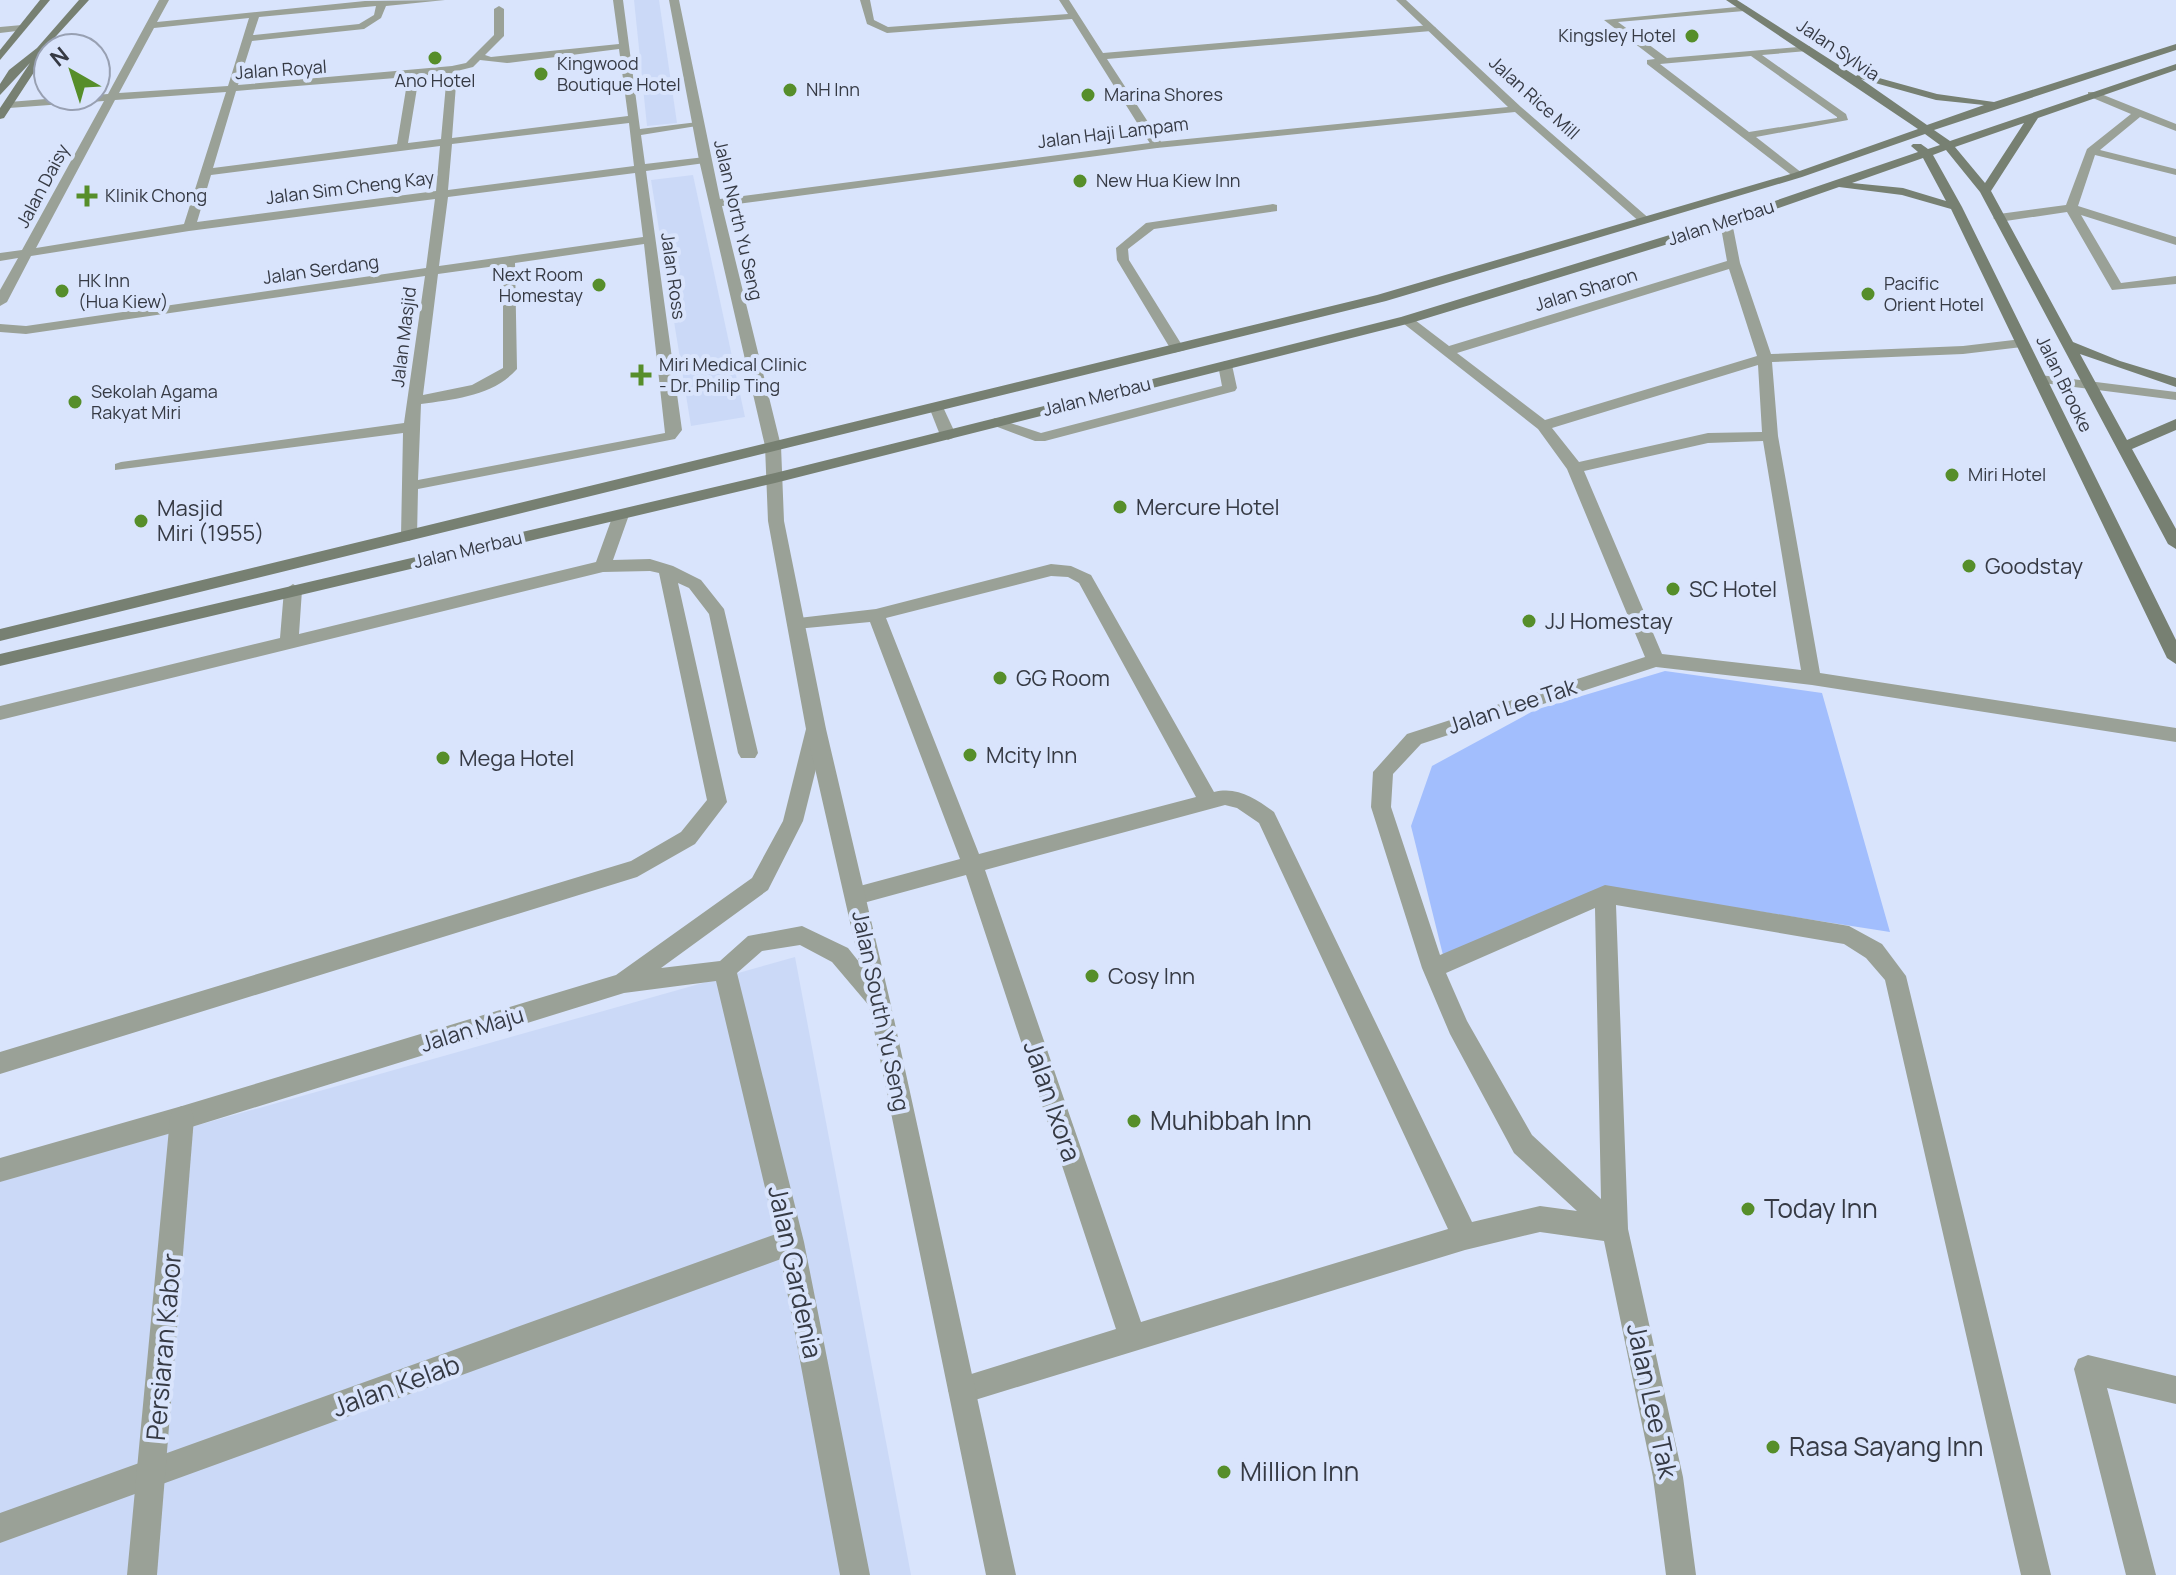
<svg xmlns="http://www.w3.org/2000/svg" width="2176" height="1575" viewBox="0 0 2176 1575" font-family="Manrope,sans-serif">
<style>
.built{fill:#cbd9f7}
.green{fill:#a2befd}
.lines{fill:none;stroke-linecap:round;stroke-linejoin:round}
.lane{fill:#9aa197;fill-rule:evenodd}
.street{fill:#9aa197;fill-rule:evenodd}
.secondary{fill:#778072;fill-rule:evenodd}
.poi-dot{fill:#568e2a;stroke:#d9e4fc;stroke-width:3}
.labels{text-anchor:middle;stroke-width:8;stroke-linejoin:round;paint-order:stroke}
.far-poi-label{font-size:18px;fill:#363a44;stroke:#d9e4fc;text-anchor:start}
.far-street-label{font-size:18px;fill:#363a44;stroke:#d9e4fc}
.poi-label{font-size:22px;fill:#363a44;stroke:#d9e4fc;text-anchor:start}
.street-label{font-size:22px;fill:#363a44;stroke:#d9e4fc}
.near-street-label{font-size:26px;fill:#363a44;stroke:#d9e4fc}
.near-poi-label{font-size:26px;fill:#363a44;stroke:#d9e4fc;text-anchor:start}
</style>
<rect width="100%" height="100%" fill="#d9e4fc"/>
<g class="built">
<path d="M 634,0 L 659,0 L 677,123 L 647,126 Z"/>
<path d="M 693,175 L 745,417 L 691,426 L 651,180 Z"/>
<path d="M 795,957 L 911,1575 L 0,1575 L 0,1181 Z"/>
</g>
<path class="green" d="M 1665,671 L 1822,693 L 1890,932 L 1604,887 L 1443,955 L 1411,826 L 1432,766 L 1535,710 Z"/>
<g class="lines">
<g class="lane">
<path d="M 159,0 L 169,0 L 157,22 L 365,1 L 445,0 L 386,6 L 381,18 L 364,29 L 252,41 L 238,85 L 452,66 L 466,63 L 494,35 L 494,9 L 499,6 L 504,9 L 504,36 L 485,55 L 491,57 L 619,44 L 613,0 L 623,0 L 640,129 L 698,122 L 703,125 L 641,135 L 645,164 L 705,157 L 711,160 L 705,163 L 646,171 L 682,430 L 675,439 L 418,489 L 417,536 L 409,541 L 401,536 L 403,433 L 115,470 L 115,464 L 121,462 L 404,423 L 425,276 L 26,334 L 0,332 L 0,324 L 26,326 L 426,268 L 435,199 L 189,231 L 31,256 L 7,302 L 0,306 L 0,290 L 18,258 L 0,261 L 0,253 L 22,250 L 104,101 L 9,108 L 4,105 L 9,102 L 108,94 ZM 376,6 L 374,15 L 359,24 L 253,35 L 259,17 ZM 249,18 L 228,86 L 119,93 L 154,28 ZM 619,49 L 628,116 L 452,138 L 457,71 L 473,67 L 480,60 L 507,63 ZM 447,73 L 441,139 L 408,143 L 419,76 ZM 408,77 L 397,144 L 213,168 L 236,91 ZM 226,92 L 184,224 L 36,248 L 115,100 ZM 629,123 L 634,166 L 448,190 L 452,144 ZM 440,146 L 436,191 L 197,222 L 211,175 ZM 635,173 L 643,237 L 439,266 L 448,197 ZM 644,244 L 665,433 L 418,480 L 421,404 C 455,399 493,396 517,369 L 515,263 ZM 503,265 L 503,368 L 472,385 L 423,395 L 438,274 Z"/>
<path d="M 860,0 L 870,0 L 874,20 L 888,27 L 1068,14 L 1059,0 L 1069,0 L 1103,53 L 1431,25 L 1436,28 L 1431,31 L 1107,59 L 1163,145 L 1157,148 L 1151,145 L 1072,19 L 887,33 L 867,24 Z"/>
<path d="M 1747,6 L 1744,11 L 1618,22 L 1667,58 L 1810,46 L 1807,51 L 1762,55 L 1846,114 L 1848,120 L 1756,137 L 1802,173 L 1802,177 L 1794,177 L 1647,64 L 1647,60 L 1655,59 L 1604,20 ZM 1751,56 L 1837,117 L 1837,118 L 1749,132 L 1660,64 Z"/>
<path d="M 22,25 L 25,30 L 0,33 L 0,27 Z"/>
<path d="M 2088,92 L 2096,92 L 2176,124 L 2176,131 L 2140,117 L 2100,150 L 2176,169 L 2176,175 L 2095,155 L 2078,206 L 2176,237 L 2176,245 L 2081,215 L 2121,283 L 2176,276 L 2176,284 L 2112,290 L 2067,212 L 1999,222 L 1993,218 L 1999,214 L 2066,205 L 2087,149 L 2131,114 L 2088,96 Z"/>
<path d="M 1273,204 L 1277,205 L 1277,211 L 1154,229 L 1128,249 L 1129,260 L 1185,350 L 1173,353 L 1117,260 L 1116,248 L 1146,223 Z"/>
<path d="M 1726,218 L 1732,222 L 1740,263 L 1771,354 L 1963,346 L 2022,339 L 2029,343 L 2022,347 L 1963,354 L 1772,362 L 1778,436 L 1820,673 L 2176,728 L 2176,742 L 1812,685 L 1656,667 L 1421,744 L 1393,774 L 1391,807 L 1440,955 L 1605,885 L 1849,926 L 1882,944 L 1906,976 L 2051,1575 L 2021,1575 L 1885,980 L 1866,958 L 1844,944 L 1616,905 L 1628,1229 L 1683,1477 L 1696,1575 L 1666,1575 L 1653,1477 L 1604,1241 L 1540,1232 L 1465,1250 L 962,1404 L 952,1400 L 948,1390 L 952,1380 L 1116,1329 L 966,875 L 856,905 L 848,902 L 845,896 L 848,890 L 856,887 L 960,859 L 870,622 L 796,629 L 787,623 L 790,619 L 876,609 L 1051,564 L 1071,566 L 1091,575 L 1214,792 C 1238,786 1256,799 1274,812 L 1472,1222 L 1540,1206 L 1577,1211 L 1514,1153 L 1450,1034 L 1422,968 L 1371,807 L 1373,772 L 1407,734 L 1645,657 L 1567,469 L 1538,429 L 1399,320 L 1411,317 L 1449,346 L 1727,261 L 1720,222 ZM 1729,269 L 1757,356 L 1545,420 L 1457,353 ZM 1758,365 L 1762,432 L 1708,433 L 1579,462 L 1552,428 ZM 1763,441 L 1801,670 L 1662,654 L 1584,471 L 1708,443 ZM 1051,576 L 1068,577 L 1079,583 L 1196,797 L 979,854 L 886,618 ZM 1225,805 L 1237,808 L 1259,823 L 1448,1229 L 1141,1322 L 985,870 ZM 1595,908 L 1601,1199 L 1532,1135 L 1467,1021 L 1446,973 Z"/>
<path d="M 1225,361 L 1232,365 L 1237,388 L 1235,391 L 1045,441 L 1035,441 L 987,423 L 995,418 L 1041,433 L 1222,386 L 1218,365 Z"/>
<path d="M 936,403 L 943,407 L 956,435 L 953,438 L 948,440 L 940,435 L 929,407 Z"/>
<path d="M 621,510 L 629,515 L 613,560 L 650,559 L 673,566 L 701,580 L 724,609 L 758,753 L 755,758 L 741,758 L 738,753 L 709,614 L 689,588 L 678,583 L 727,802 L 695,844 L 637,877 L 0,1074 L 0,1052 L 631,861 L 681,832 L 707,800 L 659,573 L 650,571 L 603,572 L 0,720 L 0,706 L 280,638 L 284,590 L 293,584 L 302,590 L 299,634 L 596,562 L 613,515 Z"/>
<path d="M 816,722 L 826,729 L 803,821 L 768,890 L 661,968 L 720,961 L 748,936 L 802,926 L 848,948 L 890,1001 L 887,1008 L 879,1011 L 871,1008 L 832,962 L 800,945 L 762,951 L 737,973 L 804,1242 L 870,1575 L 840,1575 L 781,1259 L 0,1543 L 0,1513 L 776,1234 L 716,981 L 624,993 L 182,1130 L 0,1182 L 0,1158 L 182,1106 L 616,975 L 752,878 L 783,821 L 806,729 Z"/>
<path d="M 2088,1355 L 2176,1376 L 2176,1404 L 2107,1388 L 2156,1575 L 2126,1575 L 2074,1369 L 2078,1359 Z"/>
</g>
<g class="street">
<path d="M 669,0 L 679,0 L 720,199 L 1157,142 L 1508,107 L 1396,0 L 1406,0 L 1521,107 L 1652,221 L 1642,224 L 1515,112 L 1157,148 L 722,206 L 781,446 L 784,521 L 826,729 L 890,1001 L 1016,1575 L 986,1575 L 868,1001 L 806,729 L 768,521 L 765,446 L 699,160 Z"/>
<path d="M 2040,375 L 2176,392 L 2176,400 L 2035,382 L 2033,379 Z"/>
<path d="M 182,1106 L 191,1110 L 194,1118 L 157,1575 L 127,1575 L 170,1118 L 173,1110 Z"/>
</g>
<g class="secondary">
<path d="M 40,0 L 50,0 L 0,60 L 0,50 Z"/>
<path d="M 79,0 L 89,0 L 37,57 L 42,60 L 4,118 L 0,119 L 0,108 L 30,63 L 0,95 L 0,84 L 9,70 L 37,48 Z"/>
<path d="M 1726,0 L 1737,0 L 1856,76 L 1861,73 L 1937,94 L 1994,102 L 2176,44 L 2176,50 L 1934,130 L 1950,141 L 2176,64 L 2176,70 L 2038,118 L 1991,191 L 2073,342 L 2120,361 L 2176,378 L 2176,387 L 2080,354 L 2127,440 L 2176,419 L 2176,430 L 2132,449 L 2176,529 L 2176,549 L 2168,544 L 1980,192 L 1946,150 L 1933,155 L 1962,207 L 2176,640 L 2176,664 L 2167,658 L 1951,209 L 1902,195 L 1839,187 L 1730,225 L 1411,323 L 775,483 L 0,666 L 0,654 L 775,473 L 1401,317 L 1722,219 L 1918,152 L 1911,146 L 1913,144 L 1921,144 L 1928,149 L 1940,145 L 1925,134 L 1802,177 L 1386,301 L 0,641 L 0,629 L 1377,295 L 1794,173 L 1918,129 ZM 1861,79 L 1936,100 L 1984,105 L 1927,125 ZM 2024,123 L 1985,183 L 1955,147 ZM 1923,158 L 1946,201 L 1903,188 L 1852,183 Z"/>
</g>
</g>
<g class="poi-dot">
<circle cx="1692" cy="36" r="8"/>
<circle cx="435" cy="58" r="8"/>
<circle cx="541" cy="74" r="8"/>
<circle cx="790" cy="90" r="8"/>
<circle cx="1088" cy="95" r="8"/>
<circle cx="1080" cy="181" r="8"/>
<path d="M83 184h8v8h8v8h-8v8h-8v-8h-8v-8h8z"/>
<circle cx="599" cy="285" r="8"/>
<circle cx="62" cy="291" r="8"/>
<circle cx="1868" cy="294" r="8"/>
<path d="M637 363h8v8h8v8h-8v8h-8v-8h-8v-8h8z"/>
<circle cx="75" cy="402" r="8"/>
<circle cx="1952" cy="475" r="8"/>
<circle cx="1120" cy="507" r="8"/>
<circle cx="141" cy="521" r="8"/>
<circle cx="1969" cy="566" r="8"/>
<circle cx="1673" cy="589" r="8"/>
<circle cx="1529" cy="621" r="8"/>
<circle cx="1000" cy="678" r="8"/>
<circle cx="970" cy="755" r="8"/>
<circle cx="443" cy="758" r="8"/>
<circle cx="1092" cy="976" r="8"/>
<circle cx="1134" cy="1121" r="8"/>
<circle cx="1748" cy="1209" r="8"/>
<circle cx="1773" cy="1447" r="8"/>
<circle cx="1224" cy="1472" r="8"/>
</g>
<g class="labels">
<g class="far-poi-label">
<text x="1676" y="42" text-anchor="end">Kingsley Hotel</text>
<text x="557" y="70">Kingwood<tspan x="557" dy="21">Boutique Hotel</tspan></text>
<text x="435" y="87" text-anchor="middle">Ano Hotel</text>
<text x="806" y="96">NH Inn</text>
<text x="1104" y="101">Marina Shores</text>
<text x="1096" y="187">New Hua Kiew Inn</text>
<text x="105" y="202">Klinik Chong</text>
<text x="583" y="281" text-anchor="end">Next Room<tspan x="583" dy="21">Homestay</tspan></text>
<text x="78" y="287">HK Inn<tspan x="78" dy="21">(Hua Kiew)</tspan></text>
<text x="1884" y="290">Pacific<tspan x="1884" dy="21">Orient Hotel</tspan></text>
<text x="659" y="371">Miri Medical Clinic<tspan x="659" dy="21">- Dr. Philip Ting</tspan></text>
<text x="91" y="398">Sekolah Agama<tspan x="91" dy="21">Rakyat Miri</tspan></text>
<text x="1968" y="481">Miri Hotel</text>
</g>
<g class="far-street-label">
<text transform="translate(1838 50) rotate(34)" y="6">Jalan Sylvia</text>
<text transform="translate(281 70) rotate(-4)" y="6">Jalan Royal</text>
<text transform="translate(1534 98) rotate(42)" y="6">Jalan Rice Mill</text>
<text transform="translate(1113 133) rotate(-7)" y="6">Jalan Haji Lampam</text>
<text transform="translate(43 186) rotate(-62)" y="6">Jalan Daisy</text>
<text transform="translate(350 188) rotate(-7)" y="6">Jalan Sim Cheng Kay</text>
<text transform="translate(738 220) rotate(77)" y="6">Jalan North Yu Seng</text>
<text transform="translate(1721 223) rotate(-18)" y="6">Jalan Merbau</text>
<text transform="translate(321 270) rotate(-8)" y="6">Jalan Serdang</text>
<text transform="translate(673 276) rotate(82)" y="6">Jalan Ross</text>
<text transform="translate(1586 290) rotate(-17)" y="6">Jalan Sharon</text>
<text transform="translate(404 337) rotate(-83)" y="6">Jalan Masjid</text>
<text transform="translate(2064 384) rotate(64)" y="6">Jalan Brooke</text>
<text transform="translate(1097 397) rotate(-14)" y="6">Jalan Merbau</text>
<text transform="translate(468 550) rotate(-13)" y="6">Jalan Merbau</text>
</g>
<g class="poi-label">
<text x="1136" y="515">Mercure Hotel</text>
<text x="157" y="516">Masjid<tspan x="157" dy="25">Miri (1955)</tspan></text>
<text x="1985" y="574">Goodstay</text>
<text x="1689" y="597">SC Hotel</text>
<text x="1545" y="629">JJ Homestay</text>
<text x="1016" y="686">GG Room</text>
<text x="986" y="763">Mcity Inn</text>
<text x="459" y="766">Mega Hotel</text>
<text x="1108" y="984">Cosy Inn</text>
</g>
<g class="street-label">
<text transform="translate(1512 706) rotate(-18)" y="8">Jalan Lee Tak</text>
<text transform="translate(881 1011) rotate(78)" y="8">Jalan South Yu Seng</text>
<text transform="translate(472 1029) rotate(-17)" y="8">Jalan Maju</text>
</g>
<g class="near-street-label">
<text transform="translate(1052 1101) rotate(71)" y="9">Jalan Ixora</text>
<text transform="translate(795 1272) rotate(78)" y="9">Jalan Gardenia</text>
<text transform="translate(164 1347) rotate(-85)" y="9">Persiaran Kabor</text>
<text transform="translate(396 1386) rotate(-20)" y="9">Jalan Kelab</text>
<text transform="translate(1652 1401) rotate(78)" y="9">Jalan Lee Tak</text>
</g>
<g class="near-poi-label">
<text x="1150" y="1130">Muhibbah Inn</text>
<text x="1764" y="1218">Today Inn</text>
<text x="1789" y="1456">Rasa Sayang Inn</text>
<text x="1240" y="1481">Million Inn</text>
</g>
</g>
<g transform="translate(72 72) rotate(321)"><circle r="38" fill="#d9e4fc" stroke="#98a0b2" stroke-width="2"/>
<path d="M0-6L14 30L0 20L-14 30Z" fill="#568e2a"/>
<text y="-12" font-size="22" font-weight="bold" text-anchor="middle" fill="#363a44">N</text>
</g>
</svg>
